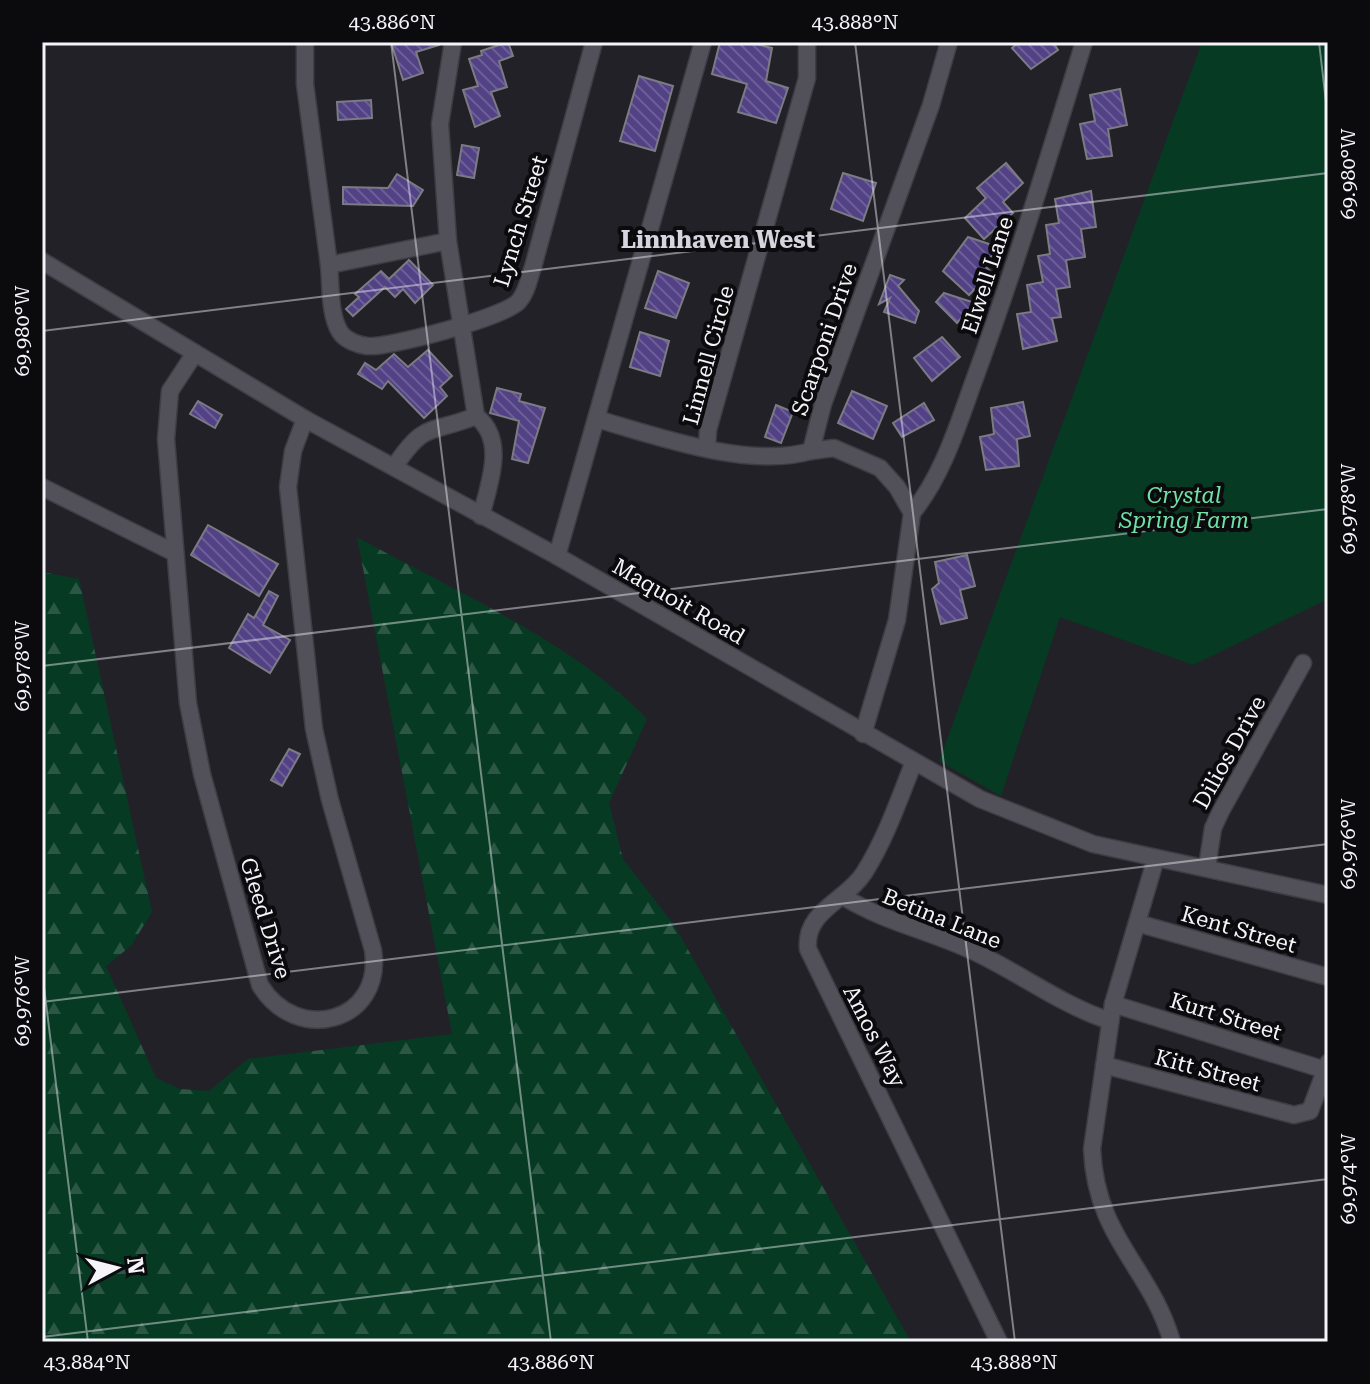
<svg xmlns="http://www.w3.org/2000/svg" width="1370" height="1384" viewBox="0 0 1370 1384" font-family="'Roboto Serif',serif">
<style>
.forest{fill:url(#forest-firs)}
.park{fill:#063a23}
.building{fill:url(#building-back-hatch);stroke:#7c7b83;stroke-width:2}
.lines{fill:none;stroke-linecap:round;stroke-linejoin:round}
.minor-casing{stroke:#3e3d44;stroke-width:19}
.minor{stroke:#525159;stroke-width:16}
.ticks{fill:none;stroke:#f5f4f9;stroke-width:2;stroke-opacity:0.45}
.labels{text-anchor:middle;stroke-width:8;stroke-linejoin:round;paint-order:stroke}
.street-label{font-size:22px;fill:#f5f4f9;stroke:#0b0b0e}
.park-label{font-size:22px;font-style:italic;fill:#6fe3a7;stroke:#0b0b0e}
.neighbourhood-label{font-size:24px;font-weight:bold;fill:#d6d5df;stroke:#0b0b0e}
.neatline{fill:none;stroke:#f5f4f9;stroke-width:3}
.ticks-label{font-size:20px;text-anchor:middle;fill:#f5f4f9}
</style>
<defs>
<pattern id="forest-firs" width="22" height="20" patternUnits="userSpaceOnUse" patternTransform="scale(2)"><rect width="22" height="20" fill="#063a23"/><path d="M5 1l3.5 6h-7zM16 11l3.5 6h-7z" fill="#2b5744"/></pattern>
<pattern id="building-back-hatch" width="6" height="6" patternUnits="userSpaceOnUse" patternTransform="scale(2)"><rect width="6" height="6" fill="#524285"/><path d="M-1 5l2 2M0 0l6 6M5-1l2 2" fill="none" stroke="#6c5e97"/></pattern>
</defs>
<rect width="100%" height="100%" fill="#222128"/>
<path class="forest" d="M 357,537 C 452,590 572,641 647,719 L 609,803 L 623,859 L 674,925 L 911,1342 L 42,1342 L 42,572 L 79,579 L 152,912 L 131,946 L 106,966 L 156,1078 L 180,1089 L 209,1091 L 248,1059 L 452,1034 Z"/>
<path class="park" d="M 1202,42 L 1328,42 L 1328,599 L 1193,665 L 1060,617 L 1001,796 L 939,761 Z"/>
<g class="building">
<path d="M 391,42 L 439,42 L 439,45 L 416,52 L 423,73 L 403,80 Z"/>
<path d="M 508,42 L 513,56 L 499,61 L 507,87 L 491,92 L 500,116 L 475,127 L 463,90 L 478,86 L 469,59 L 482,55 L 481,51 Z"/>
<path d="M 720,42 L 747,42 L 772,48 L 766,81 L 788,88 L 776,123 L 738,112 L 747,84 L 712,74 Z"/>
<path d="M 1019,42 L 1053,42 L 1058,50 L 1031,69 L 1012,48 Z"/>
<path d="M 639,76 L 673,86 L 655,151 L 620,141 Z"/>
<path d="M 1120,89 L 1127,125 L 1108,129 L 1112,156 L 1087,159 L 1080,124 L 1095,121 L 1090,95 Z"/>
<path d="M 371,100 L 372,118 L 338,120 L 337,102 Z"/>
<path d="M 462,145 L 479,148 L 474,178 L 457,175 Z"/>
<path d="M 1006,163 L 1023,183 L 1003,202 L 1013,213 L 984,239 L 965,218 L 986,198 L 977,188 Z"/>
<path d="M 843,173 L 876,183 L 863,221 L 831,209 Z"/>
<path d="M 397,174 L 423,190 L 413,206 L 343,204 L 343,187 L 388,188 Z"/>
<path d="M 1091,191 L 1096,227 L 1081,229 L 1085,257 L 1066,260 L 1070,287 L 1056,289 L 1061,317 L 1052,318 L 1057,341 L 1023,349 L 1017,314 L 1031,312 L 1027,285 L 1043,282 L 1038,256 L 1050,254 L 1046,225 L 1059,223 L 1055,199 Z"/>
<path d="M 968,237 L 1001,248 L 983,264 L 991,272 L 969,295 L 943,271 Z"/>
<path d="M 409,260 L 433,285 L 415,303 L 403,289 L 395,297 L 385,287 L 353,316 L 346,309 L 359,297 L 355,294 L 381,271 L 389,279 Z"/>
<path d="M 658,271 L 689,283 L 676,318 L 645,308 Z"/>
<path d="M 890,275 L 904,280 L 898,286 L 919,311 L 915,323 L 884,312 L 890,298 L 879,304 Z"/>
<path d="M 944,293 L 975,303 L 957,323 L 936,302 Z"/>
<path d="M 640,332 L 669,341 L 660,376 L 630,367 Z"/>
<path d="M 942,337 L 960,357 L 932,381 L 914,358 Z"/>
<path d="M 428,350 L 452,376 L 440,387 L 447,396 L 424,418 L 388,381 L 382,389 L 358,374 L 365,363 L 376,370 L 394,354 L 408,367 Z"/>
<path d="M 497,388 L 521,394 L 519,401 L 545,408 L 528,463 L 512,459 L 519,421 L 490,413 Z"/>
<path d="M 852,391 L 887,406 L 873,439 L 838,423 Z"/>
<path d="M 198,401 L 222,415 L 215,428 L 190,414 Z"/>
<path d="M 1023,402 L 1030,436 L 1017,439 L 1019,466 L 986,470 L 980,437 L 994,434 L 991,408 Z"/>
<path d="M 924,403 L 934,420 L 902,437 L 893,423 Z"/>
<path d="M 776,405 L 793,412 L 781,443 L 765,437 Z"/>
<path d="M 208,525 L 278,564 L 259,596 L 191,555 Z"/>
<path d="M 967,555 L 975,586 L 960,590 L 967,618 L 941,624 L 932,589 L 939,583 L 935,562 Z"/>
<path d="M 269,591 L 278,596 L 263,625 L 290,640 L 270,673 L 229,648 L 248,614 L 254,618 Z"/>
<path d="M 289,749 L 300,754 L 282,786 L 271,780 Z"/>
</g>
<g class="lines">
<g class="minor-casing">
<g id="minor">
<path d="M 305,42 L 305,84 L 329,265 L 448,241 L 476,416 C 428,435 426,420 394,467"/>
<path d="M 448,241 L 440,124 L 453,42"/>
<path d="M 42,261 L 305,419 L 557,556 L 980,799 L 1093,844 L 1328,895"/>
<path d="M 329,265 C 331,285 329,314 340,332 C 345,340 358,345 367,346 C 389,348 506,317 519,301 C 527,292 529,278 533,267 L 594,42"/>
<path d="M 195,353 L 170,391 L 166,439 L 188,703 L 202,774 L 260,985 C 296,1045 384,1023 373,950 L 330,800 L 314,729 L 288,487 L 293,451 L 305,419"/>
<path d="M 476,416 C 507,440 489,484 481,516"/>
<path d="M 597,419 C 659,437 749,469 811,451"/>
<path d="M 707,447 L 708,430 L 807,78 L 807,42"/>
<path d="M 42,487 L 173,552"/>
<path d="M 912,513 C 944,474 959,421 976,375 C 1016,265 1050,153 1084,42"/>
<path d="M 557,556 L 703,42"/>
<path d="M 863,734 L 897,620 L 912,513 L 897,487 L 880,468 L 834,448 L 811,451 L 823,404 L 931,105 L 949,42"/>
<path d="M 913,764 C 899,800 885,840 864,873 C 846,901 804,911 808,949 L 999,1342"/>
<path d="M 1156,858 L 1113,1004 L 1092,1149 C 1096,1239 1150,1266 1172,1342"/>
<path d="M 1207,867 L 1213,828 L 1221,811 L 1303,663"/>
<path d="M 844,897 C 886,923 935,932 979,954 C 1024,976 1062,1005 1110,1021"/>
<path d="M 1137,923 L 1328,977"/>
<path d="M 1113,1004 L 1325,1070"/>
<path d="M 1104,1065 L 1294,1115 L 1310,1111 L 1328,1063"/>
</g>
</g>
<use href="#minor" class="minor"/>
</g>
<path class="ticks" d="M 391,42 L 551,1342M 855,42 L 1015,1342M 1319,42 L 1328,119M 42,331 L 1328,173M 42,666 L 1328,509M 42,971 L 88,1342M 42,1002 L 1328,844M 42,1337 L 1328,1179"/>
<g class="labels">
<g class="street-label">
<text transform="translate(520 221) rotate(-73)" y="8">Lynch Street</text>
<text transform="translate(987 275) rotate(-72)" y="8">Elwell Lane</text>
<text transform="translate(824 339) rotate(-71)" y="8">Scarponi Drive</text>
<text transform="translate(708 355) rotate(-75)" y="8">Linnell Circle</text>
<text transform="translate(679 601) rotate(30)" y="8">Maquoit Road</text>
<text transform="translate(1229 752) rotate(-61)" y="8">Dilios Drive</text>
<text transform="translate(266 918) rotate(73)" y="8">Gleed Drive</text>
<text transform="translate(942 918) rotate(22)" y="8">Betina Lane</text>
<text transform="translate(1239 929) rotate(16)" y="8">Kent Street</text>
<text transform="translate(1226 1016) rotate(17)" y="8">Kurt Street</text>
<text transform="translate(875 1036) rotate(63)" y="8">Amos Way</text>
<text transform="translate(1208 1070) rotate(15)" y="8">Kitt Street</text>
</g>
<g class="park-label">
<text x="1184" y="503">Crystal<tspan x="1184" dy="25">Spring Farm</tspan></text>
</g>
<g class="neighbourhood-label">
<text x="718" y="248">Linnhaven West</text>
</g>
</g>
<rect width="1370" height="1384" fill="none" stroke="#0b0b0e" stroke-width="88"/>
<g transform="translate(116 1268) rotate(83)" stroke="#0b0b0e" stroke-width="6" paint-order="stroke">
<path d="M0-6L14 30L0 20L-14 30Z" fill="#f5f4f9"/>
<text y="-12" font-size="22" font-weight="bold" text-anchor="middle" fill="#f5f4f9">N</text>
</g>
<rect x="44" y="44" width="1282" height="1296" class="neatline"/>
<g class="ticks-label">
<text x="392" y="29">43.886°N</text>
<text x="855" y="29">43.888°N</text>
<text transform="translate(1348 174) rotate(-90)" y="7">69.980°W</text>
<text transform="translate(22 331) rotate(-90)" y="7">69.980°W</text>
<text transform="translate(1348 509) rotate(-90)" y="7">69.978°W</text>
<text transform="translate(22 666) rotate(-90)" y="7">69.978°W</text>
<text transform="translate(1348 844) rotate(-90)" y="7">69.976°W</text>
<text transform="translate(22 1001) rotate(-90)" y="7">69.976°W</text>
<text transform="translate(1348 1179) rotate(-90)" y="7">69.974°W</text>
<text x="87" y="1369">43.884°N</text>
<text x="551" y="1369">43.886°N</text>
<text x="1014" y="1369">43.888°N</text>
</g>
</svg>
